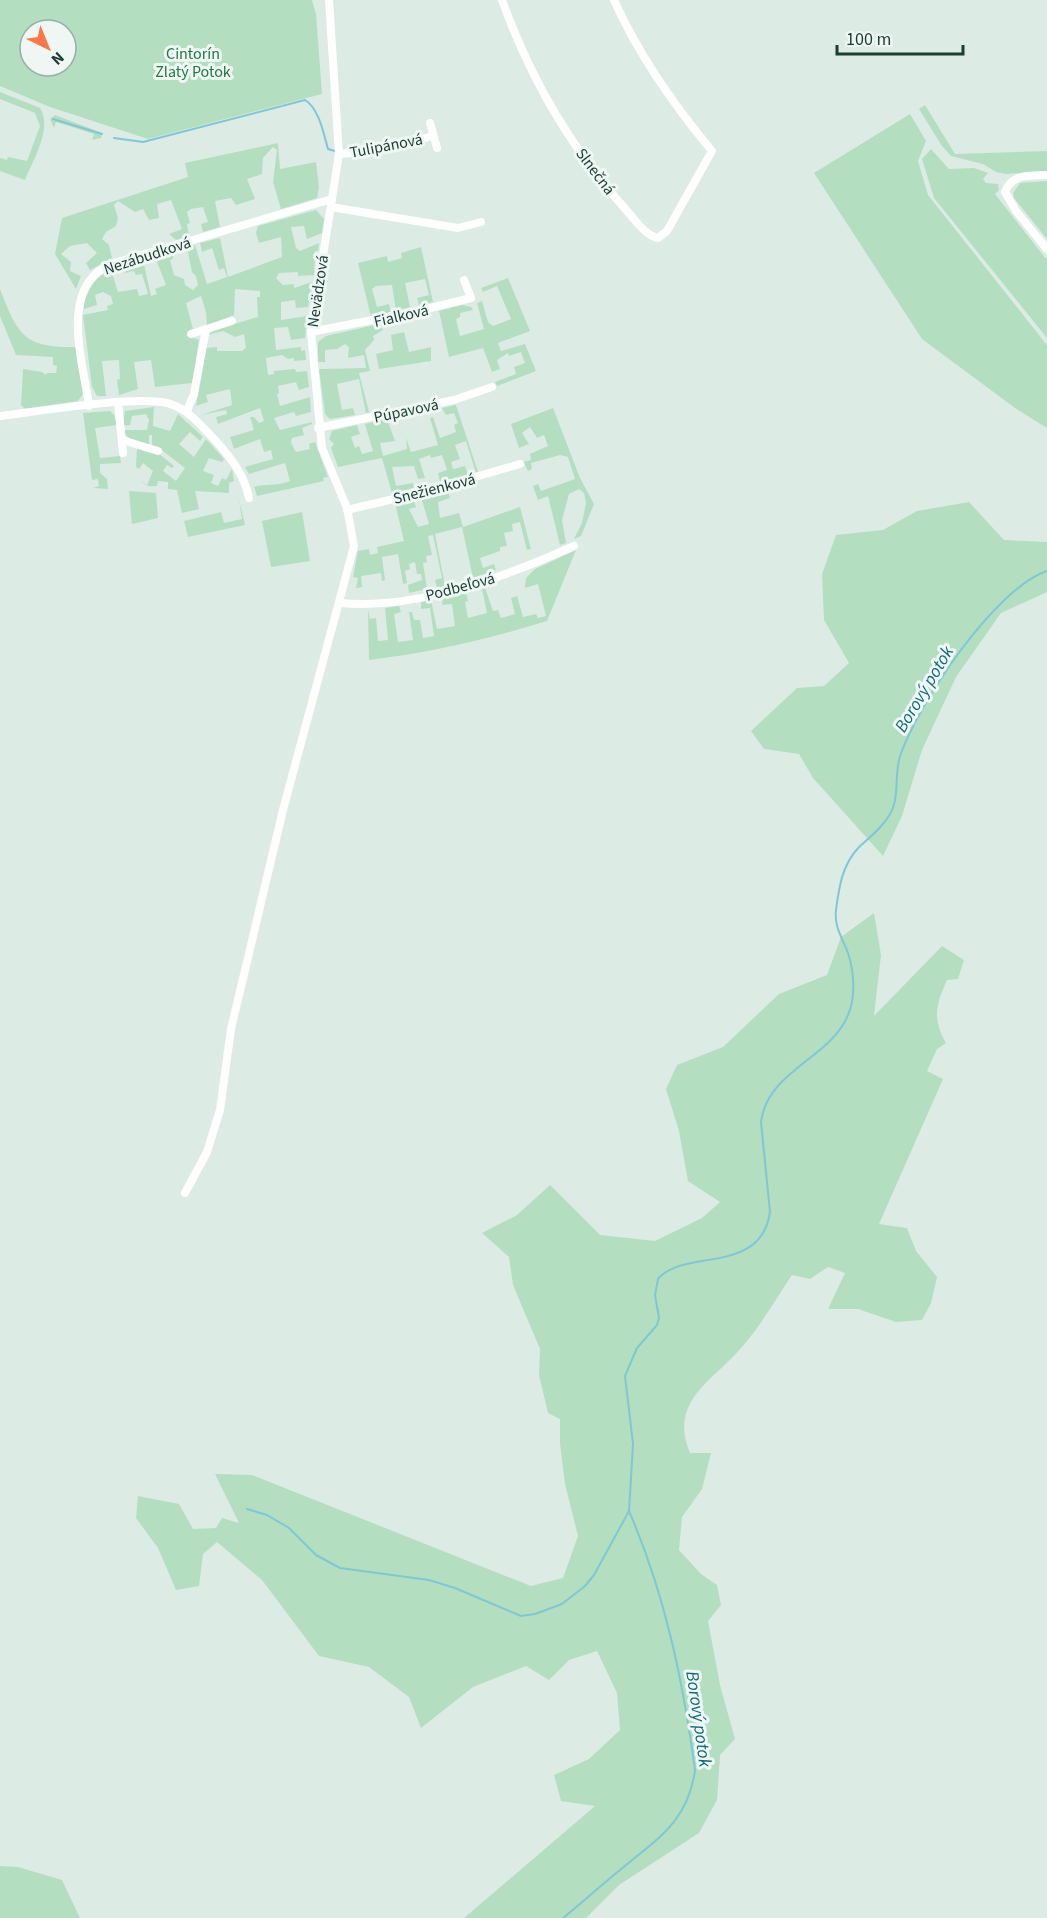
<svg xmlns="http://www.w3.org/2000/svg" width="1047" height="1918" viewBox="0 0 1047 1918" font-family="'Source Sans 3',sans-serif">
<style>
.green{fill:#b3dfc0;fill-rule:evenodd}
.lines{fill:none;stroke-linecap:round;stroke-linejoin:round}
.stream{stroke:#7fc7d6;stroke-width:2}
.minor{stroke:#fff;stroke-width:8}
.labels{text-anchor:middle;stroke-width:6;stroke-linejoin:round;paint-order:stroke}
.park-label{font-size:16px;fill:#247645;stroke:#eef7f3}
.street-label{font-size:16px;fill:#1d3c34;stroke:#eef7f3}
.water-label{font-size:18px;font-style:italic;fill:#13697c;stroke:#eef7f3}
</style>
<rect width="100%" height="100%" fill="#ddebe5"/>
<g class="green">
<path d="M 0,0 L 312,0 L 316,14 L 322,94 L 148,139 L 50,107 L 0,86 ZM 30,30 L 66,30 L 66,66 L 30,66 Z"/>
<path d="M 0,92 L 40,108 C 53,128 33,160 25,180 L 0,171 L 0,158 L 7,160 L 8,157 L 27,161 L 40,126 L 35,113 L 0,99 Z"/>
<path d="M 925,105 L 955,154 L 1047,151 L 1047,171 L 1006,174 L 996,172 L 983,164 L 951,156 L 942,146 L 919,109 Z"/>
<path d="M 910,114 L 926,141 L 918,161 L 928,195 L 1047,345 L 1047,428 L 1015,408 L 922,339 L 814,173 Z"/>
<path d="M 55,115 L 102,133 L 101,138 L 92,140 L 94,134 L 56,122 L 54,128 L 50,119 Z"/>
<path d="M 278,143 L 280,169 L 316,162 L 319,187 L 317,198 L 281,209 L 273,182 L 277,150 L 273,147 L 263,158 L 262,174 L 247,179 L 255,199 L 236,205 L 231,198 L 215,201 L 220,227 L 203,232 L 201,224 L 208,222 L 203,207 L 191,209 L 187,212 L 190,223 L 187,224 L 189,236 L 176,240 L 169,234 L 182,229 L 171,200 L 157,204 L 159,218 L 149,220 L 143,209 L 135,212 L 118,201 L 114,205 L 118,218 L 116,226 L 106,232 L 102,239 L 109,245 L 112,258 L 90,270 L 86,263 L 97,253 L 87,243 L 70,246 L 61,254 L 71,262 L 70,271 L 81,276 L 76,289 L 55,254 L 62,218 L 188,177 L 185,163 Z"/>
<path d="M 931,149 L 949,169 L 974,168 L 988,173 L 983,179 L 986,183 L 998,184 L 999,190 L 995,194 L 1047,260 L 1047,338 L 934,198 L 922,159 Z"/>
<path d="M 1047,181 L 1047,239 L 1014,198 L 1013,193 L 1020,183 Z"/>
<path d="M 316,210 L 324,219 L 322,233 L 307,239 L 304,226 L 291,227 L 296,248 L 300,251 L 319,243 L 318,251 L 315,251 L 314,275 L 298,276 L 298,272 L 279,273 L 276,278 L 283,285 L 294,284 L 294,288 L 312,282 L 308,307 L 296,308 L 295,300 L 281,302 L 281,320 L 307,316 L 305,338 L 291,340 L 288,327 L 274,328 L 276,350 L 301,347 L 301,351 L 305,350 L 306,360 L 294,361 L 294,358 L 288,359 L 282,355 L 266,358 L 268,375 L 274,374 L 274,371 L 295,369 L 296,372 L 307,371 L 309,387 L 299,390 L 296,382 L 278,386 L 279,393 L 277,394 L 280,406 L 310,397 L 311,412 L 296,416 L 294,412 L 274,418 L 280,430 L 312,422 L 312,424 L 302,428 L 304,435 L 292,438 L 291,443 L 296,452 L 310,449 L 309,444 L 315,442 L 328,477 L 323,478 L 324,481 L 257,496 L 254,487 C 267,483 274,487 290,481 L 285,463 L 249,474 L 245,467 L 273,459 L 271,450 L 264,452 L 260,439 L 234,449 L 230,437 L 254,430 L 250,417 L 254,417 L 259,423 L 264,421 L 260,408 L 218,424 L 216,417 L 227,414 L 226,410 L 201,415 L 232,405 L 230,389 L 206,395 L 208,402 L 196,406 L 205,348 L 217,347 L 217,351 L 242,351 L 246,348 L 244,334 L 235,337 L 223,331 L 208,335 L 214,330 L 258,317 L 257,297 L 260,297 L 260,291 L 235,289 L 234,315 L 207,325 L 206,312 L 201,296 L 186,303 L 193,329 L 189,331 L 191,337 L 199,340 L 192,383 L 155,387 L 151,360 L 134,362 L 138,389 L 119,395 L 117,380 L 120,379 L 119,360 L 102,361 L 106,396 L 97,396 L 92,387 L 83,315 L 108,310 L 107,306 L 113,304 L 111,296 L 103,292 L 95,295 L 97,305 L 84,309 C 84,291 95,277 111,270 L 118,292 L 137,289 L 139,296 L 148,294 L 142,274 L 136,275 L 134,271 L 125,273 L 123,266 L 143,260 L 151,296 L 157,294 L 155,289 L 166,285 L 155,257 L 173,251 L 173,259 L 170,260 L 174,275 L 184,279 L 185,285 L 193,290 L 198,285 L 196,276 L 192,272 L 187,247 L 195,245 L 207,284 L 227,277 L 224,268 L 219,270 L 212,248 L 202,252 L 200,243 L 220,238 L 228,277 L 282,257 L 281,237 L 259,243 L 256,233 L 258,226 Z"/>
<path d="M 421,247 L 433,302 L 419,305 L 417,298 L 429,295 L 425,279 L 405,283 L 410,307 L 396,311 L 392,285 L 376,286 L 372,289 L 377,307 L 389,304 L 391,312 L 371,317 L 358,263 L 387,256 L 388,262 L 402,258 L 401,253 Z"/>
<path d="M 508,278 L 530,331 L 498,343 L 501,351 L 525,344 L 536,371 L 497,386 L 495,382 L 516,374 L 514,367 L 525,363 L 521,352 L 509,356 L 508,353 L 497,360 L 500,369 L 492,372 L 483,348 L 449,357 L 439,311 L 462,305 L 471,307 L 473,310 L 460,313 L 460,317 L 456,319 L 460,336 L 484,329 L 477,303 L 482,301 L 488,322 L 493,326 L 511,319 L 497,286 L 483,292 L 481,288 Z"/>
<path d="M 0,289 C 18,336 25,348 76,347 L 83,394 L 78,401 L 25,409 L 21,405 L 23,369 L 42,372 L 46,375 L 47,373 L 56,373 L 57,366 L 53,365 L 53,357 L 16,355 L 0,316 Z"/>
<path d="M 379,324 L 383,330 L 373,336 L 374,340 L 365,350 L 370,371 L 359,373 L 369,412 L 366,413 L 359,379 L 337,384 L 342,410 L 353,408 L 355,415 L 330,419 L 325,414 L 319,369 L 366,368 L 364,355 L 348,358 L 349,347 L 345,344 L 337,349 L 325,350 L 325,362 L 318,362 L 318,342 L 326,336 Z"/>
<path d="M 404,332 L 409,352 L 431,347 L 431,361 L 379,369 L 376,354 L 393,350 L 391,335 Z"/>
<path d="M 456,405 L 478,472 L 476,473 L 466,441 L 455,445 L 460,459 L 451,462 L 453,469 L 465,466 L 468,475 L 440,482 L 438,473 L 447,470 L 442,455 L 431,458 L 430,455 L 419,459 L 425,478 L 418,479 L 414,466 L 392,467 L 396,486 L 413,483 L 414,488 L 392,493 L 382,458 L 338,467 L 331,448 L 334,444 L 329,439 L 332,431 L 357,425 L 360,434 L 351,437 L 355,448 L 359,446 L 362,454 L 373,451 L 365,424 L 387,419 L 395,441 L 380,443 L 383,456 L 407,449 L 406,438 L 411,452 L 438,445 L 430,418 L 433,417 L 440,438 L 456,432 L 454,425 L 458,423 L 454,413 L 446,415 L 442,408 Z"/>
<path d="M 154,407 L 153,426 L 170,431 L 178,414 L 203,437 L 200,441 L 190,432 L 179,444 L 194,457 L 206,439 L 224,459 L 222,462 L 209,458 L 203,471 L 214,475 L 211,483 L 218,486 L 222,478 L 226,480 L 232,469 L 234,481 L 229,483 L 229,493 L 195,491 L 199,509 L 182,513 L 177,490 L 168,489 L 168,482 L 158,481 L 157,486 C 150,486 148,488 141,481 L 147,485 L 153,471 L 143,463 L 139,469 L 136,467 L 137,447 L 158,453 L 174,466 L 172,468 L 167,465 L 163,471 L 176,481 L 185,468 L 159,448 L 152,446 L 152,435 L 149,435 L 149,445 C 139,442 127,441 124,430 L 147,430 L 149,420 L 146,414 L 132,416 L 130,425 L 123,426 L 125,411 Z"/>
<path d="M 553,408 L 580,478 L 594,504 L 581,536 L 574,539 L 582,523 L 586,503 L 584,493 L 579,489 L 569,494 L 562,520 L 566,543 L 560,545 L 548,496 L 538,500 L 533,486 L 538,484 L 541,491 L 575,479 L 568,457 L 560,455 L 531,463 L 532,469 L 528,471 L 524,462 L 531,460 L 530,454 L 548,446 L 544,435 L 537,438 L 530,427 L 522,433 L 529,444 L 519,448 L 511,424 Z"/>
<path d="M 110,411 L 114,415 L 117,425 L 95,428 L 100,458 L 120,456 L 121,463 L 100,464 L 100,473 L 107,479 L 108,489 L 93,488 L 99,486 L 98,479 L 92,480 L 83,413 Z"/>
<path d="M 129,491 L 156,493 L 158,518 L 132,524 Z"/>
<path d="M 448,491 L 450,498 L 438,502 L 440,518 L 459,513 L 463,527 L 520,507 L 531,549 L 527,550 L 520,522 L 512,524 L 513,531 L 504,533 L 507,546 L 500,547 L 500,551 L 480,558 L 483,568 L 494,564 L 496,570 L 473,578 L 462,527 L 435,534 L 445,586 L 437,588 L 435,580 L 442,578 L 433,535 L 428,536 L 432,555 L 426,556 L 427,562 L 423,563 L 427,589 L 409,593 L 408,585 L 422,580 L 421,574 L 417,574 L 415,562 L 409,564 L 410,569 L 405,571 L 407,583 L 403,584 L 398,554 L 382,557 L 385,580 L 382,581 L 381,573 L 361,576 L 362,587 L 356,588 L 358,578 L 353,577 L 358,551 L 369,549 L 370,555 L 378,553 L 377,547 L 404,541 L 395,503 L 413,499 L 416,507 L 409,509 L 418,527 L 429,524 L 421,497 Z"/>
<path d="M 239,500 L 245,525 L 188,537 L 184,521 L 221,512 L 224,523 L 242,519 Z"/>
<path d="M 969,502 L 1004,540 L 1047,542 L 1047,592 L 1001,613 L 956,677 L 922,750 L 902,816 L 883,856 L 813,778 L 799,754 L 764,749 L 751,731 L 797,688 L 824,686 L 849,663 L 824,620 L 822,574 L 836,535 L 883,530 L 917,511 Z"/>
<path d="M 302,512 L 310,561 L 271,567 L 262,521 Z"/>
<path d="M 576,550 L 547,621 C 489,639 430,653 369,660 L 368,610 L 370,619 L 376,618 L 378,641 L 388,640 L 385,608 L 399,606 L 401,612 L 394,614 L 398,642 L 413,640 L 409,612 L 412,612 L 414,620 L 420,620 L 423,638 L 434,636 L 430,608 L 421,609 L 421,601 L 431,600 L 437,629 L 455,626 L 452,604 L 442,605 L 443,598 L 466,592 L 468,601 L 465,602 L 468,618 L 487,613 L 482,589 L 485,588 L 493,611 L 498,610 L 501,618 L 515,614 L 511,598 L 517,596 L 523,617 L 536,614 L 538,618 L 546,616 L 538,584 L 525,588 L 526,578 L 535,569 Z"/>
<path d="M 874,913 L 881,955 L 874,1016 L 942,946 L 964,960 L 958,979 L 947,980 C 936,1005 932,1018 946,1043 L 937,1049 L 927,1071 L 943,1079 L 879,1224 L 907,1228 L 916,1251 L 937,1277 L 931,1303 L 922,1320 L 896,1322 L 858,1309 L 828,1309 L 845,1273 L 828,1267 L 810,1279 L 792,1275 C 776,1299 761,1325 742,1347 C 713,1381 668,1401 690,1453 L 711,1453 L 702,1489 L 682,1517 L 679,1550 L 701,1574 L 717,1585 L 721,1605 L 708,1621 L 720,1685 L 735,1739 L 720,1755 L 717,1800 L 699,1833 L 619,1885 L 586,1918 L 464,1918 L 595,1806 L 561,1801 L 554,1775 L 589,1759 L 620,1730 L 617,1693 L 597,1651 L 569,1660 L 549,1680 L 526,1666 L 473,1687 L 421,1728 L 409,1697 L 369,1667 L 319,1656 L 262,1580 L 217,1542 L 203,1554 L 199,1586 L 176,1590 L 158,1548 L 136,1518 L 138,1496 L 179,1504 L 193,1529 L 216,1528 L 222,1518 L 239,1523 L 215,1474 L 252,1475 L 531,1586 L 563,1578 L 578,1536 L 565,1484 L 560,1444 L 560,1419 L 548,1413 L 539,1375 L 540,1349 L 513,1285 L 509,1257 L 482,1233 L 517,1215 L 550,1185 L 600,1235 L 655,1241 L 702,1218 L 720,1202 L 688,1181 L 679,1131 L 666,1089 L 677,1065 L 723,1047 L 779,994 L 827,975 L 841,937 Z"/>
<path d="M 0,1866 L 18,1867 L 62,1880 L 80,1918 L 0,1918 Z"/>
</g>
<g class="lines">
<g class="stream">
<path d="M 53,119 L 102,134"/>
<path d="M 114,138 L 143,142 L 305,100 C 319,108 324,135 328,149 L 335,151"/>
<path d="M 247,1509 L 267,1515 L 289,1528 L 316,1555 L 340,1568 L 429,1580 L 455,1588 L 521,1616 L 535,1614 L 562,1604 L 585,1586 L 594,1575 L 629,1511 L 633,1444 L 625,1376 L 637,1348 L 657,1325 L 659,1318 L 655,1295 L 658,1279 C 683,1248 761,1276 770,1212 L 761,1122 C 767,1071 831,1058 848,1015 C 856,997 854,971 848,953 C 842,937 834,927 836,910 C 839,887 842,865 859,847 C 870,837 883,827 890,814 C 900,797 894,775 900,756 C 918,704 994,589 1047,571"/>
<path d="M 563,1918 C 582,1903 600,1886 620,1870 C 657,1839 688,1822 695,1770 C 683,1681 665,1594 629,1511"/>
</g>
<g class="minor">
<path d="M 502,0 C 530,78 572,150 627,211 C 635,220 646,236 658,238 L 667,231 L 712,151 C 673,104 639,56 614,0"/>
<path d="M 430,123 L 437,148"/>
<path d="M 339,154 L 375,151 L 433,136"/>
<path d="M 1047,175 C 1030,176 1012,173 1005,192 L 1016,211 L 1047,249"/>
<path d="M 331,207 L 458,228 L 481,222"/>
<path d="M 311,332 L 418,311 L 471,298 L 464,280"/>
<path d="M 191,334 L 232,321"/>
<path d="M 118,403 L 123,453"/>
<path d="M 89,406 C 83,361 58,287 111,264 L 332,199"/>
<path d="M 187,411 L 194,394 L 206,329"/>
<path d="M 0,416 C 35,412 145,393 173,405 C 190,411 202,427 215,440 C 231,458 244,474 249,498"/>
<path d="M 318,428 L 454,400 L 492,387"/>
<path d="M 122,440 L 158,451"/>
<path d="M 347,510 L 423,492 L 520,464"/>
<path d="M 340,603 C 417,610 505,577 574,546"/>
<path d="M 185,1193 L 207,1152 L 220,1110 L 231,1029 L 283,810 L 354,546 L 347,508 L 322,448 L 311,332 L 339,154 L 329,0"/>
</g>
</g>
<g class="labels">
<g class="park-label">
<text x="193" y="59">Cintorín<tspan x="193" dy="18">Zlatý Potok</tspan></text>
</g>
<g class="street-label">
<text transform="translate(386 145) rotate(-11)" y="6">Tulipánová</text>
<text transform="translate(596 171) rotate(53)" y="6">Slnečná</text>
<text transform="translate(147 255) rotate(-18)" y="6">Nezábudková</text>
<text transform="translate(317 291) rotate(-82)" y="6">Nevädzová</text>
<text transform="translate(401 315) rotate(-13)" y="6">Fialková</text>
<text transform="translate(406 410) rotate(-12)" y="6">Púpavová</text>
<text transform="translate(434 488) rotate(-14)" y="6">Snežienková</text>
<text transform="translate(460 586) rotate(-15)" y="6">Podbeľová</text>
</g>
<g class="water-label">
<text transform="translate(924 689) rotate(-59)" y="6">Borový potok</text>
<text transform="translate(699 1719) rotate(82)" y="6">Borový potok</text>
</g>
</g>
<g transform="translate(48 48) rotate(137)"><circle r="28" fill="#eef7f3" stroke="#9aaca7" stroke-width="1.5"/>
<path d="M0-4.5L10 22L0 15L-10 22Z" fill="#ff7747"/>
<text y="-9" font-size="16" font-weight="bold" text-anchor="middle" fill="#1d3c34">N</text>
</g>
<path d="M837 45v9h126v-9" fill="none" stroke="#1d3c34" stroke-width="3"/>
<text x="846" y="45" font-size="18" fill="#1d3c34" stroke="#eef7f3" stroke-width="4.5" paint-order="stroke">100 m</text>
</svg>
